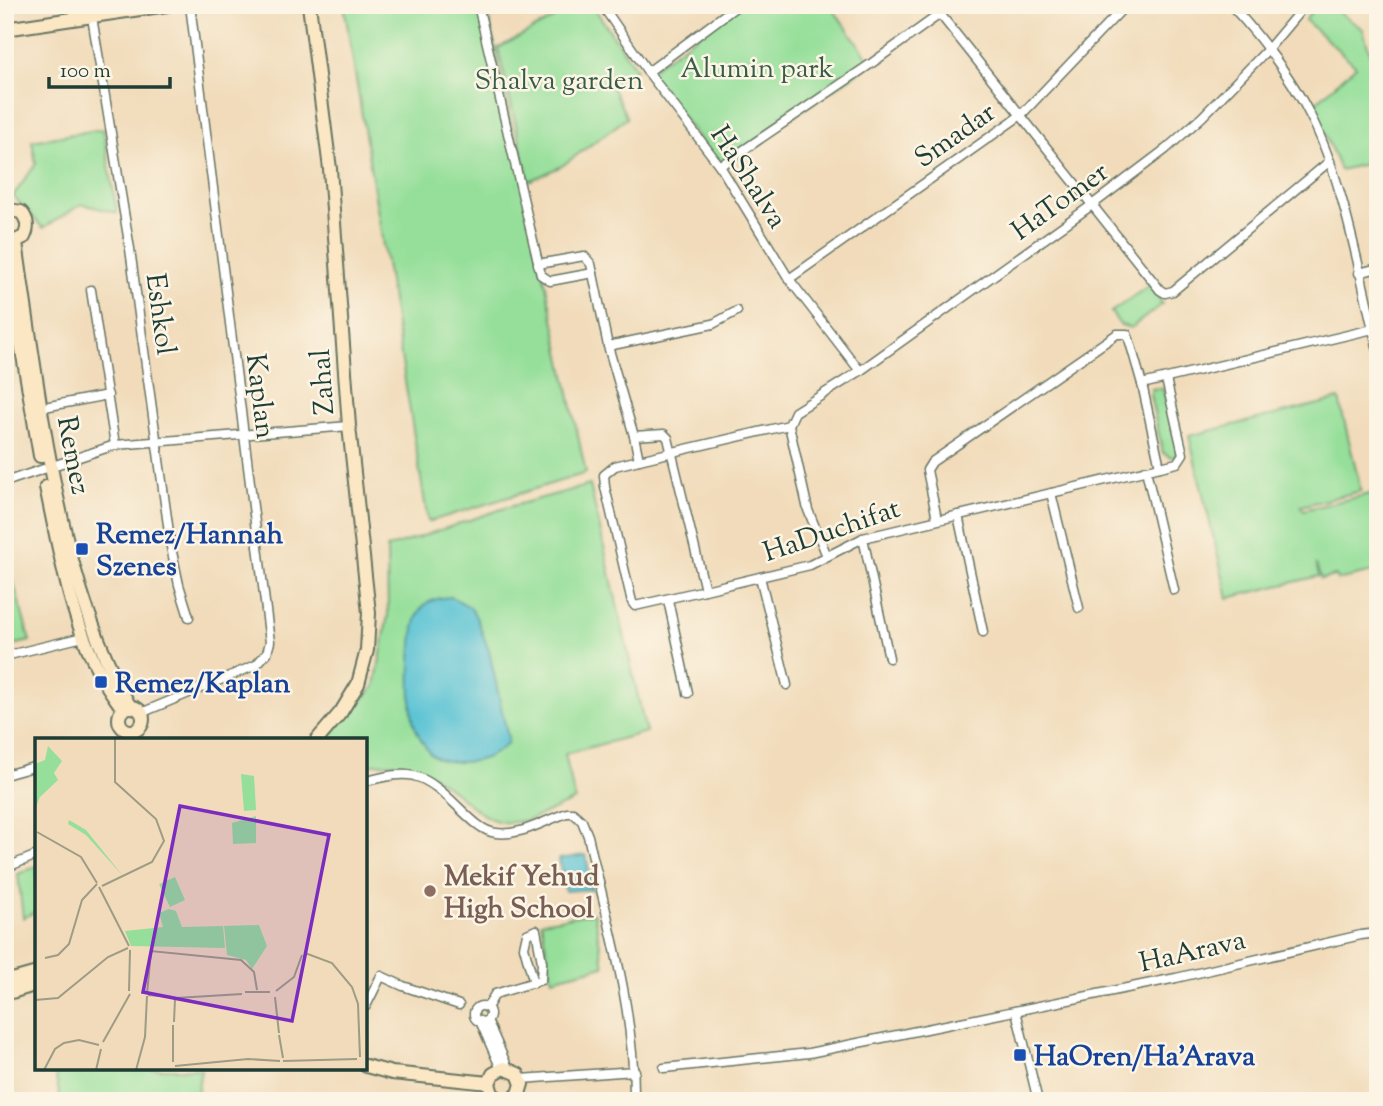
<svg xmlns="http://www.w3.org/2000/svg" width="1383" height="1106" viewBox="0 0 1383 1106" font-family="'Sorts Mill Goudy',serif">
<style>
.green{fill:#95df9a;stroke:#5a8e67;stroke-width:2}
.water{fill:#58c2d4;stroke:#3c8084;stroke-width:2}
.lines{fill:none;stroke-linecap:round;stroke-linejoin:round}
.street-casing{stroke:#687463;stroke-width:11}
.secondary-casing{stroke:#687463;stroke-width:16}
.street{stroke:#fff;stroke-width:8}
.secondary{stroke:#fbe7c3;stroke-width:12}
.transit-dot{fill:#1a4fb4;stroke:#fcf5e5;stroke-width:2.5}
.education-dot{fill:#8d6e63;stroke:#fcf5e5;stroke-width:2.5}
.labels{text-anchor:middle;stroke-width:5;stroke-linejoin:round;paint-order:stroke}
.park-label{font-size:28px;fill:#375d48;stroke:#fcf5e5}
.street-label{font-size:28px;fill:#1f3d34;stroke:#fcf5e5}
.transit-label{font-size:28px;font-weight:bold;fill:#164399;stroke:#fcf5e5;text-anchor:start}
.education-label{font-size:28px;font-weight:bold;fill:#785e54;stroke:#fcf5e5;text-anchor:start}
.inset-road{fill:none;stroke:#9d9c84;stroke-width:2}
.view{fill:#7b2cbf;fill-opacity:0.15;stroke:#7b2cbf;stroke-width:3.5}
.inset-edge{fill:none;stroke:#1f3d34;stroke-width:3.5}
</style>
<rect width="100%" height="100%" fill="#fcf5e5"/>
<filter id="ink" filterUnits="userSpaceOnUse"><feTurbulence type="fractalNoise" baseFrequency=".0143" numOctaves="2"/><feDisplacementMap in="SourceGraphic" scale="14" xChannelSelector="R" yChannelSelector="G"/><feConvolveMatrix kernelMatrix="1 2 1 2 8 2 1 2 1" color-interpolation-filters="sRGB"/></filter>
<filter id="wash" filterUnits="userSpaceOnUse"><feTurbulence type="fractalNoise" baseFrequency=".00686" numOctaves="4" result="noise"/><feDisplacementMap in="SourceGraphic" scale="28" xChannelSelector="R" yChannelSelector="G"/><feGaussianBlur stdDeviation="1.57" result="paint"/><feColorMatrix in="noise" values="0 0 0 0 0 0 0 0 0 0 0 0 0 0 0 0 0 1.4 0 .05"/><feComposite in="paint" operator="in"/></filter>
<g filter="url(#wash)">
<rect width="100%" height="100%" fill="#f1dbba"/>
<g class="green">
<path d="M 344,5 L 486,5 L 586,473 L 428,522 Z"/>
<path d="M 579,5 L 592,5 L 636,69 L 611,85 L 627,118 L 562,166 L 529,181 L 498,48 Z"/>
<path d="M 738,5 L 830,5 L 872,63 L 720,166 L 648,72 Z"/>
<path d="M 1317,5 L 1328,5 L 1363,29 L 1378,81 L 1378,161 L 1340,170 L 1313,105 L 1356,66 L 1305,20 Z"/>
<path d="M 103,129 L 117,213 L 82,204 L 43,228 L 13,196 L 36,164 L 32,141 Z"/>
<path d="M 1151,284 L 1162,304 L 1131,328 L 1120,325 L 1111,312 Z"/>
<path d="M 1160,388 L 1163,389 L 1177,449 L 1176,456 L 1171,457 L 1163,453 L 1150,395 L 1152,389 Z"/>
<path d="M 1339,399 L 1361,491 L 1301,506 L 1303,510 L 1378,492 L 1378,571 L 1337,580 L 1336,576 L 1321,579 L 1316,564 L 1319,576 L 1228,598 L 1189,436 Z"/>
<path d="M 590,485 L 646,732 L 565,754 L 575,800 C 554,809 526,825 502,822 C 488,820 475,809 464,800 C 432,772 409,758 366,765 L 366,740 L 325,740 L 375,686 L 388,615 L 387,548 L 505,508 Z"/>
<path d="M 5,552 L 30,641 L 13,645 L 5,624 Z"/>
<path d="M 37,866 L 37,911 L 23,918 L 18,874 Z"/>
<path d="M 594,913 L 604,966 L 552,979 L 541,922 Z"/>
<path d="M 54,1069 L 201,1069 L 196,1101 L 61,1101 Z"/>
</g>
<g class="water">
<path d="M 451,597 L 470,607 L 476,617 L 489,651 L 508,738 L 507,744 C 493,757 478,763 459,762 C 447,761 438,761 429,752 C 424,745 417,732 414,724 C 409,704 409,629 419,612 C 426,600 438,598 451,597 Z"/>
<path d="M 586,855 L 592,889 L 565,891 L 559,859 Z"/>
</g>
</g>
<g filter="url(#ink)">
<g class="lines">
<g class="street-casing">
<g id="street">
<path d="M 478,5 L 541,275 L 550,281 L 593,273"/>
<path d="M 602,5 L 648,72 L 720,166 L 789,279 L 860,371"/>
<path d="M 1231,5 C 1264,41 1293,79 1314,123 C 1346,190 1360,278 1378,350"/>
<path d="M 92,17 L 130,249 L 171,547 L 179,585 L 189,617"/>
<path d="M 648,72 L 738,5"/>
<path d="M 720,166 L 872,63 L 940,14 L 1160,290 L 1165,293 L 1173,291 L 1330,161"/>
<path d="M 538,264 L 584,256 L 591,264 L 608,346 L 634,436 L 639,460"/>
<path d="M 1359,273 L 1378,268"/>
<path d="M 789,279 L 1021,115 L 1126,5"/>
<path d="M 91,290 L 115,445"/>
<path d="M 608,346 L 713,324 L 737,311"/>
<path d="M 1142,384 L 1373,329"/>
<path d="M 39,408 L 108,395"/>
<path d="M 789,425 L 808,510 L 827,556"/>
<path d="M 634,436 L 664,434 L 668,438 L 705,590 L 810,565 L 863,538 L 1177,463 L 1183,454 L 1166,379"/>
<path d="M 1146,470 L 1174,590"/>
<path d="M 5,482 L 115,445 L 349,426"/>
<path d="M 1051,493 L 1079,608"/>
<path d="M 958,515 L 983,632"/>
<path d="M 937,519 L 927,470 L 932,462 L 1117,334 L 1127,334 L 1129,339 L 1142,384 L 1160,467"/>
<path d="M 863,538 L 889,658"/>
<path d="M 760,577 L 787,685"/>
<path d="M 705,590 L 635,606 L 632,602 L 605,487 L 604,475 L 615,466 L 639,460 L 789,425 L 795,412 L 860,371 L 1092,205 L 1166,149 L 1202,117 L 1269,48 L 1305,5"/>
<path d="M 668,600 L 688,693"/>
<path d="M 5,656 L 83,637"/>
<path d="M 141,713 L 256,665 L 267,653 L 270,642 L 190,5"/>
<path d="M 5,775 L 37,766"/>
<path d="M 366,781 C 380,778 399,772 414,776 C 447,784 471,831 496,833 C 522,836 543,821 567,813 L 573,813 L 582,821 L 588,836 C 608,923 635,1011 634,1101"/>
<path d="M 5,868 L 37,855"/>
<path d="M 366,1006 L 381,976 L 403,986 L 459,1005"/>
<circle cx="482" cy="1014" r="8"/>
<path d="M 487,1008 L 495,994 L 541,980 L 542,962 L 536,930 L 527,934 L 524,947 L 534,983"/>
<path d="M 1016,1011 L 1038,1101"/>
<path d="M 487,1020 L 508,1068"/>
<path d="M 480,1021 L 501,1069"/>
<path d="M 664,1068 L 809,1053 L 1176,978 L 1361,935 L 1378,933"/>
<path d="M 521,1079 L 635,1071"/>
</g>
</g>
<g class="secondary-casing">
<g id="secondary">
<path d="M 309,5 L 330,169 L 349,426 L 369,613 L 367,650 L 358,684 L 341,712 L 317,740"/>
<path d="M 5,29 L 167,5"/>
<path d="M 5,209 L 21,212 C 28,220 29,227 24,237 L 11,243"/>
<path d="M 16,242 C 24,301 33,359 42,417 C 59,518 80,617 130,707"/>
<path d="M 5,249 L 40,456"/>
<path d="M 46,487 C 59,547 70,619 100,673 C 106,686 115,697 123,709"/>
<circle cx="131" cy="719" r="12"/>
<path d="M 5,982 L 37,973"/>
<path d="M 5,994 L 37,984"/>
<path d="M 366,1066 L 392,1073 L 489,1083"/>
<path d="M 503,1101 L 492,1094 L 489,1083 L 493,1074 L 504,1068 L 518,1074 L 522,1084 L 519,1094 L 508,1101"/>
</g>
</g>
<use href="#street" class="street"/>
<use href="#secondary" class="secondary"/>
</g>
</g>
<g class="transit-dot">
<rect x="75" y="542" width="14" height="14" rx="3.5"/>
<rect x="94" y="675" width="14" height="14" rx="3.5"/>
<rect x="1013" y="1048" width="14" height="14" rx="3.5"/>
</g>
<circle class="education-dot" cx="430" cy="891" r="7"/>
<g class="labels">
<g class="park-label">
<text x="757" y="77">Alumin park</text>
<text x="559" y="89">Shalva garden</text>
</g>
<g class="street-label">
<text transform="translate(954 134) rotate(-35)" y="10">Smadar</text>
<text transform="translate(750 176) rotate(57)" y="10">HaShalva</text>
<text transform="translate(1059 200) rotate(-36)" y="10">HaTomer</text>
<text transform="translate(162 314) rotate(82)" y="10">Eshkol</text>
<text transform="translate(321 382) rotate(-94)" y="10">Zahal</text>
<text transform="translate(262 396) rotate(83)" y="10">Kaplan</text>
<text transform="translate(75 455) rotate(79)" y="10">Remez</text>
<text transform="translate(831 529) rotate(-19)" y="10">HaDuchifat</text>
<text transform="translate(1192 950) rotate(-13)" y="10">HaArava</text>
</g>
<g class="transit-label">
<text x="96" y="543">Remez/Hannah<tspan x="96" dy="32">Szenes</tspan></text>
<text x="115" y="692">Remez/Kaplan</text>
<text x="1034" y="1065">HaOren/Ha'Arava</text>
</g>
<g class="education-label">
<text x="444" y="885">Mekif Yehud<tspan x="444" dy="32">High School</tspan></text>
</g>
</g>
<g transform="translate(35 738)">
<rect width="332" height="332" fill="#f1dbba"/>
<path d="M 13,8 L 27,23 L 19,35 L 23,42 L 5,59 L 0,71 L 0,26 L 10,22 ZM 206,36 L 219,38 L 221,72 L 209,73 ZM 221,78 L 221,105 L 198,106 L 197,85 ZM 34,82 L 51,92 L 88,138 L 51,97 L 33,86 ZM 140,139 L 150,162 L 135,169 L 124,146 ZM 134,171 L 141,173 L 147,189 L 188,188 L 190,210 L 96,208 L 90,193 L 128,189 L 124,175 ZM 224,187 L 232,208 L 217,231 L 211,222 L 192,217 L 189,188 Z" fill="#95df9a"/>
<path class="inset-road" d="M 2,94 L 46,119 L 62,145M 67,148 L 117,124 L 129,103 L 121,81 L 80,44 L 80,1M 64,149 L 94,208M 270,215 L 297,225 L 317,249 L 323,266 L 325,319M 10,220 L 23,217 L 34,206 L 47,162 L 62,146M 94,253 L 95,212M 241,253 L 259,239 L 267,217M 210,254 L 235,254M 112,256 L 116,213 L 206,222 L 219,234 L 222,252M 113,257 L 137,259M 240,259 L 244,295M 141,260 L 207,256M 0,262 L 23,260 L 73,219 L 93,210M 139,284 L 140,261M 244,297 L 248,320M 68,304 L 95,256M 248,323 L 322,321M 138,324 L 138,287M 140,328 L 213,321 L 245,323M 9,332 L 20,311 L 29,305 L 44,302 L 64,307M 61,332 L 66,311M 101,332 L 110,299 L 112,258"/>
<path class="view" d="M 145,68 L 294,97 L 257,283 L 108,254 Z"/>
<rect width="332" height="332" class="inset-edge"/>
</g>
<rect width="1383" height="1106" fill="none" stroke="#fcf5e5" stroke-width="28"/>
<path d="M49 77v10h121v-10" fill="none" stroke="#1f3d34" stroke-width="3.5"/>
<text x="60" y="77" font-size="21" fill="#1f3d34" stroke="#fcf5e5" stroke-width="5" paint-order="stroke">100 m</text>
</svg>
